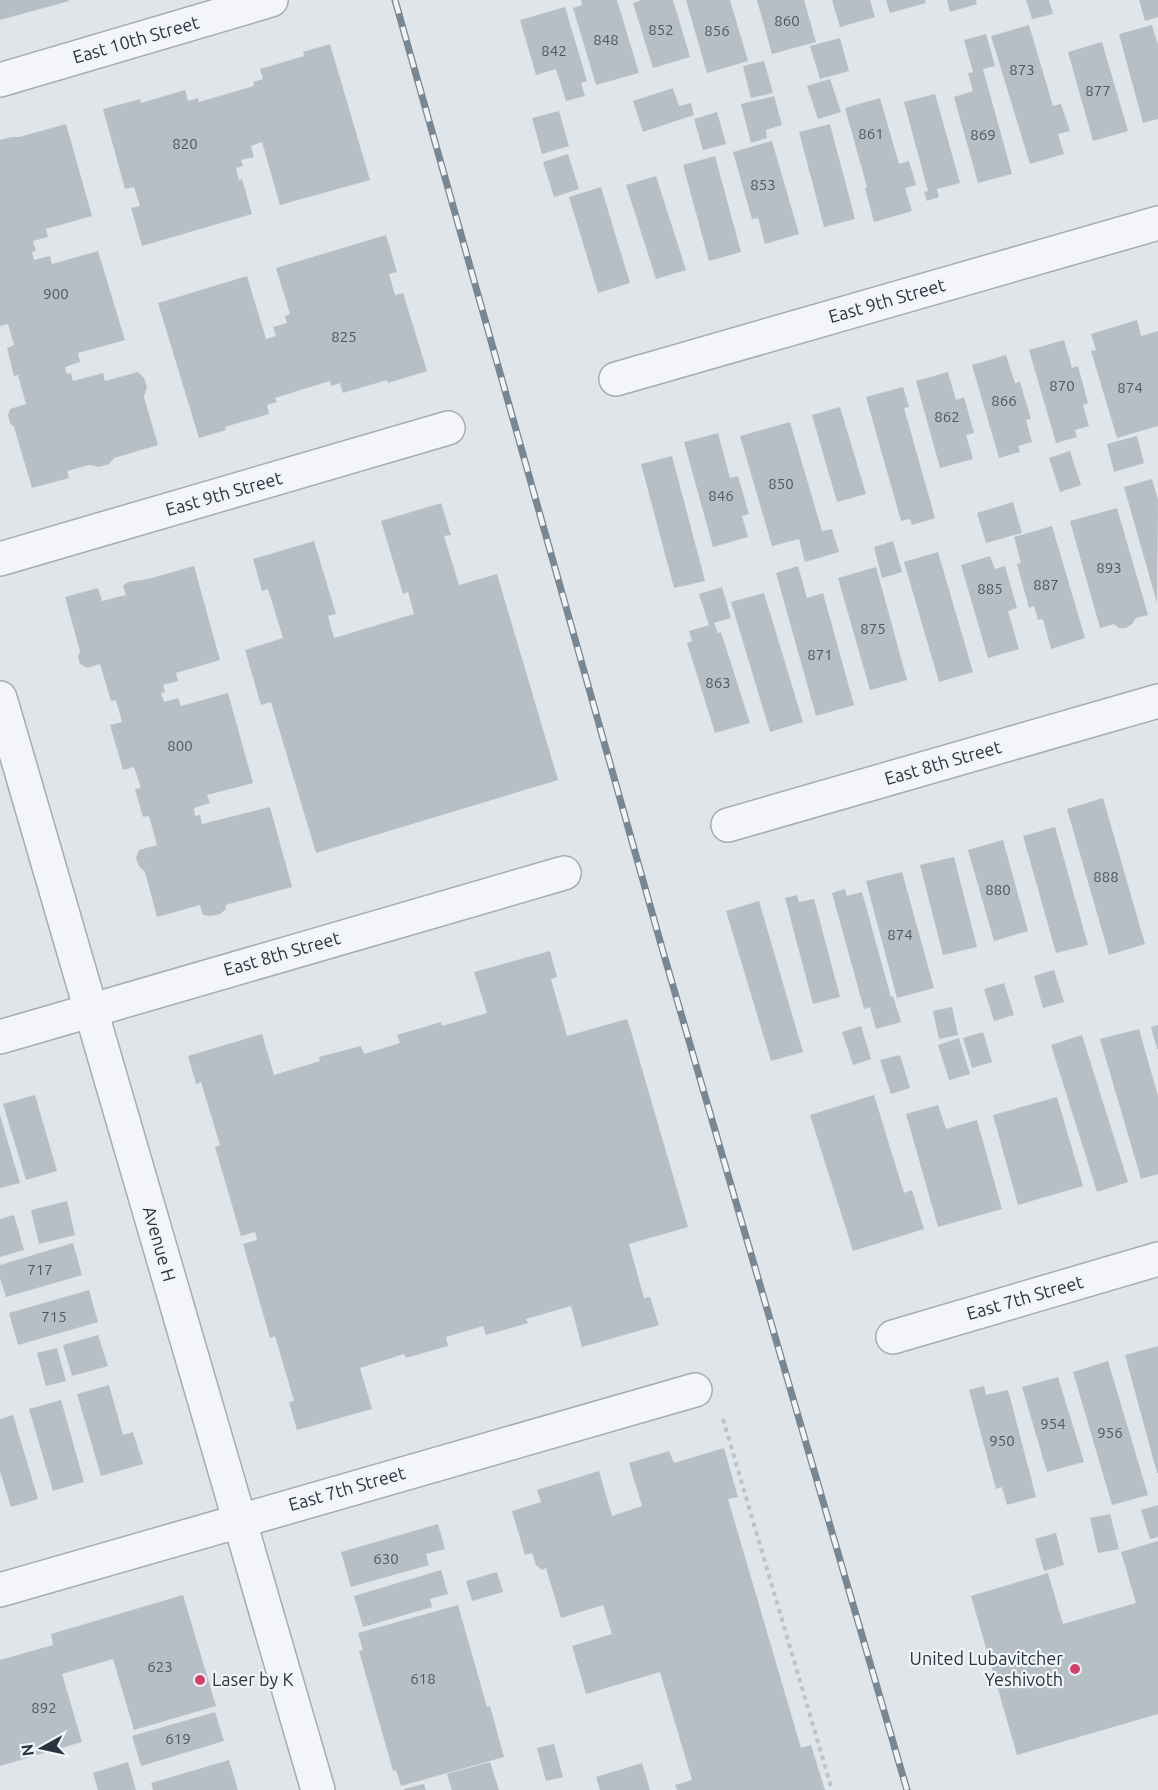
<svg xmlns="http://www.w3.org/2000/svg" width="1158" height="1790" viewBox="0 0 1158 1790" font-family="Ubuntu,sans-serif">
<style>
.building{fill:#b7bfc6}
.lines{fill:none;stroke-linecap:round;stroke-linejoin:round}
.minor-casing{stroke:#a5adb3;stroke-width:36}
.path{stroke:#bec3c8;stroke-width:4;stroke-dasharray:4.5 4.5;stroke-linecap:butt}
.minor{stroke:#f3f5f8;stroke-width:33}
.rail-casing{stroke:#798793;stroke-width:7}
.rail{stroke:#f0f4f7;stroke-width:4.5;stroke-dasharray:14;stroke-linecap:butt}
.poi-dot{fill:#d1426b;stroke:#f0f4f7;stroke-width:2}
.labels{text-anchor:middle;stroke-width:4.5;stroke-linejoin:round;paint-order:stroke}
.number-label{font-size:15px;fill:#4c5862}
.street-label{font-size:18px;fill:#283541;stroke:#f0f4f7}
.poi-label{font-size:18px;fill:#283541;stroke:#f0f4f7;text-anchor:end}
</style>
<rect width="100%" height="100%" fill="#e0e5e9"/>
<g class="building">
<path d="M 0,0 L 69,0 L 69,1 L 0,20 Z"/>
<path d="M 581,0 L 617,0 L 639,73 L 596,85 L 573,8 L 582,5 Z"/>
<path d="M 641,0 L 673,0 L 690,57 L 653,68 L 633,3 Z"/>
<path d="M 686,0 L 730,0 L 748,61 L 707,73 Z"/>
<path d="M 757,0 L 804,0 L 816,42 L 772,54 Z"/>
<path d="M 832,0 L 870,0 L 875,17 L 840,27 Z"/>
<path d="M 886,0 L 925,0 L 926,3 L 890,13 Z"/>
<path d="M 947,0 L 976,0 L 977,4 L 950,12 Z"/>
<path d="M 1026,0 L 1049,0 L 1053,14 L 1032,19 Z"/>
<path d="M 1139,0 L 1158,0 L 1158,17 L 1145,21 Z"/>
<path d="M 565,7 L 587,81 L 581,83 L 585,96 L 566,101 L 556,69 L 536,75 L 520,20 Z"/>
<path d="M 1029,25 L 1053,106 L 1061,104 L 1070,131 L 1058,134 L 1064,154 L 1030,164 L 991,36 Z"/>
<path d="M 1152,25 L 1158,45 L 1158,119 L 1143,123 L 1119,34 Z"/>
<path d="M 986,34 L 995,66 L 983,69 L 1012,174 L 978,183 L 954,97 L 973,91 L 968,73 L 973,72 L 964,40 Z"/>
<path d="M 840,38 L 849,71 L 820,79 L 810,46 Z"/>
<path d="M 1102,42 L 1128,131 L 1093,141 L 1068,52 Z"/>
<path d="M 330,44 L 370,180 L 280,205 L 262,142 L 251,146 L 254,157 L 241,160 L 243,166 L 236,168 L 239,180 L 242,179 L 252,214 L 142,246 L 131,208 L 140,206 L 134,187 L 125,189 L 103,109 L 140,99 L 141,103 L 185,90 L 188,101 L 198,98 L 199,102 L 254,86 L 253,82 L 263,79 L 260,69 L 304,56 L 303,52 Z"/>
<path d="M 764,61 L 773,93 L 751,98 L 743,66 Z"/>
<path d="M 830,79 L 841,112 L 818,119 L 807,86 Z"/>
<path d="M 673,88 L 679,106 L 691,103 L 694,115 L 643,132 L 633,101 Z"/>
<path d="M 935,94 L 960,183 L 937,189 L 939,197 L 927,201 L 924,192 L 928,191 L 904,102 Z"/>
<path d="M 774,96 L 782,125 L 766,130 L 767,138 L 751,143 L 741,104 Z"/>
<path d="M 880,98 L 899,164 L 909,161 L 916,185 L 905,188 L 912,211 L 874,222 L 865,188 L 867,187 L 845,108 Z"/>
<path d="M 559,111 L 569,146 L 542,154 L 532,118 Z"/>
<path d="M 717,112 L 726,144 L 703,150 L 694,119 Z"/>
<path d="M 66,124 L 92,216 L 46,229 L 48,237 L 33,241 L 36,251 L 32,252 L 34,260 L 50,256 L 52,264 L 98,251 L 125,340 L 78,353 L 80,362 L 65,367 L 67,374 L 71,373 L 73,381 L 103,373 L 105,381 L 138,372 L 144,378 L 147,387 L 144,397 L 158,445 L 114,458 L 109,464 L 99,467 L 89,465 L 67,471 L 69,478 L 32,488 L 14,427 L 10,423 L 8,415 L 10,409 L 26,404 L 18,375 L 14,376 L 7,348 L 14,345 L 8,324 L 0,326 L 0,140 L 11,137 L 19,137 Z"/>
<path d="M 830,124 L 855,219 L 824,227 L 799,132 Z"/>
<path d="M 772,141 L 799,234 L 765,244 L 758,218 L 752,219 L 733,152 Z"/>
<path d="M 568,154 L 579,189 L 554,197 L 543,162 Z"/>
<path d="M 715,156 L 741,252 L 709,261 L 683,165 Z"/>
<path d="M 656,176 L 686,270 L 656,279 L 626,185 Z"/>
<path d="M 601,187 L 630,283 L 598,293 L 569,197 Z"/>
<path d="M 386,235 L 397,272 L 389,274 L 395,295 L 403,293 L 427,371 L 388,383 L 387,380 L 343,393 L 340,383 L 331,386 L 330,381 L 275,398 L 277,402 L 267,405 L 269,414 L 225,427 L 226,430 L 199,438 L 158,303 L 247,276 L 266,339 L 276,336 L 273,327 L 287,323 L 285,316 L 290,314 L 276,268 Z"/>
<path d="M 1137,320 L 1141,336 L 1158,331 L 1158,426 L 1117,438 L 1091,351 L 1096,350 L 1091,334 Z"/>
<path d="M 1064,340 L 1072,368 L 1078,366 L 1088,403 L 1083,405 L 1089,426 L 1075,430 L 1077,437 L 1056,443 L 1029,350 Z"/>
<path d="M 1006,355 L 1015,383 L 1020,382 L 1031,419 L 1026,420 L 1032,442 L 1018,446 L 1020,452 L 999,458 L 972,365 Z"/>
<path d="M 948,372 L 956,400 L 964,397 L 974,433 L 966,435 L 973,459 L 940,468 L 916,381 Z"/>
<path d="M 903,387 L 909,407 L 904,408 L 935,518 L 912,525 L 910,519 L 901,521 L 866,397 Z"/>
<path d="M 840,407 L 866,494 L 837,502 L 812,415 Z"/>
<path d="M 790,422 L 822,531 L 832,529 L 839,552 L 805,562 L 799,539 L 772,546 L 740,436 Z"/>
<path d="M 718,433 L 730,478 L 738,476 L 749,514 L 742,516 L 748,537 L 713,547 L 684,442 Z"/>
<path d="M 1137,436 L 1144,463 L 1114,472 L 1107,444 Z"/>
<path d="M 1070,451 L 1081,485 L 1060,492 L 1049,458 Z"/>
<path d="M 672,456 L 705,581 L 674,588 L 641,464 Z"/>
<path d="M 1152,479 L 1158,500 L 1157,603 L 1124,487 Z"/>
<path d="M 1013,502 L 1022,533 L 986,543 L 977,513 Z"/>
<path d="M 441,503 L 451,535 L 444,536 L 459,585 L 497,574 L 558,780 L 316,853 L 271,702 L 261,705 L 245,650 L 283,638 L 268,589 L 262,591 L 253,559 L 314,541 L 336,614 L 328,616 L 334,638 L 414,614 L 408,592 L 403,594 L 381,521 Z"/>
<path d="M 1117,508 L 1148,615 L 1136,618 L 1132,624 L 1126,628 L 1119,628 L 1114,624 L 1100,628 L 1070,521 Z"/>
<path d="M 1052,526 L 1085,638 L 1051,649 L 1043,619 L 1038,620 L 1034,606 L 1029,608 L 1017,564 L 1021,563 L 1014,537 Z"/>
<path d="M 893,541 L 902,572 L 882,578 L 874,547 Z"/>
<path d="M 938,552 L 973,672 L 939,682 L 904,562 Z"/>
<path d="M 990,556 L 995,569 L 1005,566 L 1017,608 L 1008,611 L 1019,649 L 988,658 L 961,565 Z"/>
<path d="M 194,566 L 220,660 L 176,673 L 178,681 L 163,685 L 165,692 L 161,693 L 164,702 L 178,698 L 181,706 L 228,693 L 253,783 L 207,795 L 210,803 L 194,808 L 195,816 L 200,815 L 202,824 L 270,807 L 292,887 L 225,905 L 226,909 L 220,914 L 211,916 L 203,915 L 200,905 L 157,917 L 145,872 L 139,866 L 136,858 L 139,850 L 157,845 L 149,816 L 143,817 L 135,789 L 141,788 L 134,767 L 123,770 L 110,725 L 122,722 L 116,700 L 111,701 L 100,664 L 87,668 L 80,664 L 78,657 L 80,651 L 65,597 L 98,588 L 102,601 L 126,595 L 123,586 L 128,582 L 148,579 Z"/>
<path d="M 798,566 L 807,598 L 823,593 L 854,705 L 816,716 L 776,573 Z"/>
<path d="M 876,567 L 907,680 L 870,690 L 838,578 Z"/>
<path d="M 722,587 L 731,618 L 714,623 L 718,633 L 721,632 L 750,723 L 715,733 L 687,643 L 692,641 L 689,631 L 709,625 L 699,594 Z"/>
<path d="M 764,593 L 803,722 L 770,732 L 731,602 Z"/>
<path d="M 1103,798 L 1145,944 L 1109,955 L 1067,809 Z"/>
<path d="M 1055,827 L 1088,945 L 1056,953 L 1023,836 Z"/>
<path d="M 1003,840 L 1028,931 L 994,941 L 968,850 Z"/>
<path d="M 954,857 L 977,947 L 943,955 L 920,865 Z"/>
<path d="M 902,872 L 934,988 L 897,998 L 866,881 Z"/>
<path d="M 845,889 L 847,896 L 862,892 L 891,997 L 893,996 L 901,1022 L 876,1029 L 870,1007 L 864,1009 L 832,893 Z"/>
<path d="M 797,895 L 799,902 L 814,899 L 840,997 L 813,1004 L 785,898 Z"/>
<path d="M 759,901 L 803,1052 L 771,1061 L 726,911 Z"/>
<path d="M 550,951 L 557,977 L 551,979 L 567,1036 L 627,1019 L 631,1031 L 688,1227 L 629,1244 L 644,1298 L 650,1297 L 659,1325 L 582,1347 L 571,1306 L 526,1319 L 528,1323 L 486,1335 L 483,1326 L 446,1337 L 448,1346 L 406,1358 L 404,1354 L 360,1368 L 372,1409 L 297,1430 L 289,1402 L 294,1401 L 275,1336 L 270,1338 L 243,1244 L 257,1240 L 255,1232 L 241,1236 L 215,1147 L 220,1145 L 201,1082 L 196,1084 L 188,1056 L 262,1034 L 274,1075 L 320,1061 L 319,1057 L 361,1046 L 364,1054 L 400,1043 L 397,1035 L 441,1022 L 442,1026 L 487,1013 L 474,972 Z"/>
<path d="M 1054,970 L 1064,1002 L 1043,1008 L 1034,976 Z"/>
<path d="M 1004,983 L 1014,1015 L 994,1021 L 984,989 Z"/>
<path d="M 952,1007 L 958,1035 L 939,1039 L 933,1011 Z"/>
<path d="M 1158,1025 L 1158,1049 L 1157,1049 L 1151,1027 Z"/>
<path d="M 861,1026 L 871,1059 L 853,1065 L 842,1032 Z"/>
<path d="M 1139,1029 L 1158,1096 L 1158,1174 L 1141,1179 L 1100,1039 Z"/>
<path d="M 983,1032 L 992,1062 L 972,1068 L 963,1038 Z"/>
<path d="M 1082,1035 L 1128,1182 L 1097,1192 L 1051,1045 Z"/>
<path d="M 959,1038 L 970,1074 L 949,1080 L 938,1045 Z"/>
<path d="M 900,1055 L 910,1088 L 891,1094 L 880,1060 Z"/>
<path d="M 35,1095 L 57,1171 L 26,1180 L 3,1104 Z"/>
<path d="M 874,1095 L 904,1193 L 912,1190 L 924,1229 L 853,1251 L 810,1115 Z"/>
<path d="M 1057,1097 L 1083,1186 L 1018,1205 L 993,1115 Z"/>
<path d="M 938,1105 L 946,1129 L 977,1120 L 1002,1209 L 938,1227 L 906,1114 Z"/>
<path d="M 0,1115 L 20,1183 L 0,1188 Z"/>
<path d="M 67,1201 L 75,1235 L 39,1244 L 31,1210 Z"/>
<path d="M 14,1215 L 24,1250 L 0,1257 L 0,1219 Z"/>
<path d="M 73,1243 L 82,1275 L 6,1297 L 0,1278 L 0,1265 Z"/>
<path d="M 89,1290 L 98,1322 L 18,1345 L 9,1313 Z"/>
<path d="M 98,1335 L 108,1366 L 72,1376 L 63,1345 Z"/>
<path d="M 1158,1346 L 1158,1473 L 1157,1473 L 1125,1355 Z"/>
<path d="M 57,1348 L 66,1381 L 46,1386 L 37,1353 Z"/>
<path d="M 1108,1361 L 1148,1495 L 1112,1505 L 1073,1372 Z"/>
<path d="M 1058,1377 L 1084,1462 L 1047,1472 L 1022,1387 Z"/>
<path d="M 109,1385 L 123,1435 L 133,1432 L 143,1464 L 101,1476 L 77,1394 Z"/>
<path d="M 984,1386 L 986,1395 L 1008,1390 L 1036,1497 L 1007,1505 L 1002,1487 L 996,1489 L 969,1390 Z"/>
<path d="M 61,1400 L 84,1482 L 53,1491 L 29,1409 Z"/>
<path d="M 13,1415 L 38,1499 L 11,1507 L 0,1471 L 0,1419 Z"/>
<path d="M 724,1448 L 738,1497 L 728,1499 L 801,1748 L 811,1745 L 825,1790 L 677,1790 L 675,1785 L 692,1780 L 660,1672 L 586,1694 L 572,1646 L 612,1634 L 603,1605 L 561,1618 L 546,1568 L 542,1570 L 536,1565 L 532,1553 L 525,1555 L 512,1511 L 541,1502 L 537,1490 L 599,1471 L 612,1516 L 642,1506 L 629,1463 L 669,1451 L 674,1463 Z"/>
<path d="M 1158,1505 L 1158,1537 L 1150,1539 L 1141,1510 Z"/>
<path d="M 1110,1514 L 1119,1549 L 1098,1553 L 1090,1518 Z"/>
<path d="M 438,1524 L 445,1549 L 426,1554 L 429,1565 L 351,1587 L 341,1552 Z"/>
<path d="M 1056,1533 L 1064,1565 L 1044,1571 L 1035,1539 Z"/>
<path d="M 1158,1541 L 1158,1714 L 1017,1755 L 971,1596 L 1048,1573 L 1063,1624 L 1136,1603 L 1121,1552 Z"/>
<path d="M 441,1570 L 448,1594 L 430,1599 L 432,1607 L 363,1627 L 354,1596 Z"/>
<path d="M 497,1572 L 503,1592 L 472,1601 L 466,1581 Z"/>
<path d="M 183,1595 L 216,1706 L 134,1730 L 113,1659 L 62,1674 L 82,1742 L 0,1766 L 0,1660 L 53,1645 L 51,1634 Z"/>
<path d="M 458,1605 L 487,1707 L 490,1706 L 504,1757 L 401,1786 L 396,1770 L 393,1771 L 359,1651 L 363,1650 L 358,1633 Z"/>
<path d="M 215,1712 L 224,1741 L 141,1766 L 132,1736 Z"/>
<path d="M 554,1744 L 563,1777 L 546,1781 L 537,1748 Z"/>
<path d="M 229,1760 L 238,1790 L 153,1790 L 151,1783 Z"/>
<path d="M 128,1762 L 136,1790 L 98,1790 L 93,1773 Z"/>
<path d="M 490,1762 L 499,1790 L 452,1790 L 447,1774 Z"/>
<path d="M 642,1763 L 650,1790 L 600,1790 L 596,1777 Z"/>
<path d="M 424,1784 L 426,1790 L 404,1790 L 404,1789 Z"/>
</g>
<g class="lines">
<g class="minor-casing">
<g id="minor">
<path d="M 0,80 L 271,0"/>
<path d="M 616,379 L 1158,223"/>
<path d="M 0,559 L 448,428"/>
<path d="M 0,698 L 318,1790"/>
<path d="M 728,825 L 1158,701"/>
<path d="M 0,1037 L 564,873"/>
<path d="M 893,1337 L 1158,1259"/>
<path d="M 0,1590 L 695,1390"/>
</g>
</g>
<path class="path" d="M 723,1419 L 832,1790"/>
<use href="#minor" class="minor"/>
<g class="rail-casing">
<path id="rail" d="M 395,0 L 664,955 L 907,1790"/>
</g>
<use href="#rail" class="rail"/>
</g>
<g class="poi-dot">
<circle cx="1075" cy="1669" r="6"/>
<circle cx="200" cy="1680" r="6"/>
</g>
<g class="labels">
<g class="number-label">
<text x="787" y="26">860</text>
<text x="661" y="35">852</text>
<text x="717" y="36">856</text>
<text x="606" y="45">848</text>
<text x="554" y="56">842</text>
<text x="1022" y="75">873</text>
<text x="1098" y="96">877</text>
<text x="871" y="139">861</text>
<text x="983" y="140">869</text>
<text x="185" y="149">820</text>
<text x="763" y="190">853</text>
<text x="56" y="299">900</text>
<text x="344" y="342">825</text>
<text x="1062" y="391">870</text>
<text x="1130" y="393">874</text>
<text x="1004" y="406">866</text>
<text x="947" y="422">862</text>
<text x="781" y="489">850</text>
<text x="721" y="501">846</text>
<text x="1109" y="573">893</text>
<text x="1046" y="590">887</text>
<text x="990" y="594">885</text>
<text x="873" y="634">875</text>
<text x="820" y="660">871</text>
<text x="718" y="688">863</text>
<text x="180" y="751">800</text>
<text x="1106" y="882">888</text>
<text x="998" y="895">880</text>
<text x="900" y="940">874</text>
<text x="40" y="1275">717</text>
<text x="54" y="1322">715</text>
<text x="1053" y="1429">954</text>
<text x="1110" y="1438">956</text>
<text x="1002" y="1446">950</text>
<text x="386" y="1564">630</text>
<text x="160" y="1672">623</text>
<text x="423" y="1684">618</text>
<text x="44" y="1713">892</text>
<text x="178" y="1744">619</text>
</g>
<g class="street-label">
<text transform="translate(136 40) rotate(-16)" y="6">East 10th Street</text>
<text transform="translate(887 301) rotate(-16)" y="6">East 9th Street</text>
<text transform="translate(224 494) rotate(-16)" y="6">East 9th Street</text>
<text transform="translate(943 763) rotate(-16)" y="6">East 8th Street</text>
<text transform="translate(282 954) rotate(-16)" y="6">East 8th Street</text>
<text transform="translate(159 1244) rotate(74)" y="6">Avenue H</text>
<text transform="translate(1025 1298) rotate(-16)" y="6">East 7th Street</text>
<text transform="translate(347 1489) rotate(-16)" y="6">East 7th Street</text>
</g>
<g class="poi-label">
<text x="1063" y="1665">United Lubavitcher<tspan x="1063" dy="21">Yeshivoth</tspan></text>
<text x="212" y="1686" text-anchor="start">Laser by K</text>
</g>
</g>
<g transform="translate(42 1748) rotate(262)" stroke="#f0f4f7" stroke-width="4.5" paint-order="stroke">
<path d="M0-4.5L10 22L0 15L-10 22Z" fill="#283541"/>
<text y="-9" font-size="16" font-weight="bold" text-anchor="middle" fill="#283541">N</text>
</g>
</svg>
